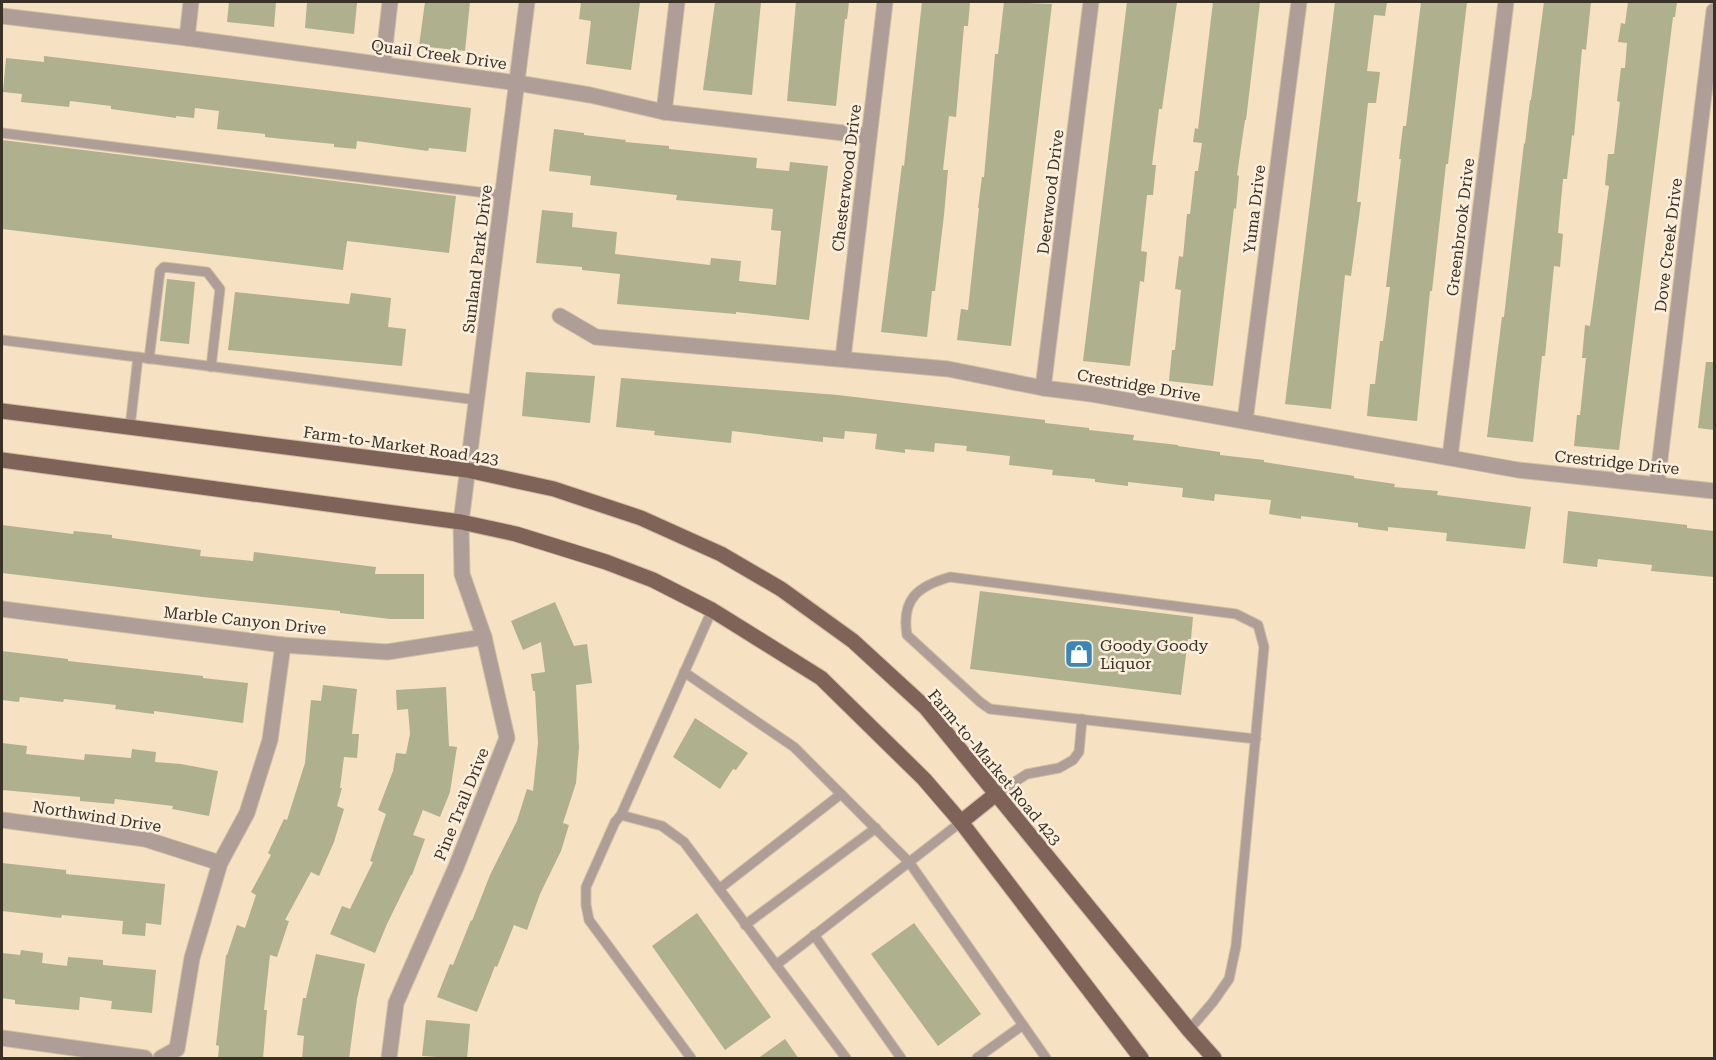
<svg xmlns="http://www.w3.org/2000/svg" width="1716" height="1060" viewBox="0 0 1716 1060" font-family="'Roboto Serif',serif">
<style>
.building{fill:#afb08e}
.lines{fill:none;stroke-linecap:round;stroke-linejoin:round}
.service-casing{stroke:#d0bea3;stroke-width:11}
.minor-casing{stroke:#d0bea3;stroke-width:17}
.primary-casing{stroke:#d0bea3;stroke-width:17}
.service{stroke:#ae9e97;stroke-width:9}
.minor{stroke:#ae9e97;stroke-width:15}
.primary{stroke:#7f6358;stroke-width:15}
.labels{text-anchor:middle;stroke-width:5;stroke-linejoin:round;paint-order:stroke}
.street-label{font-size:16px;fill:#393125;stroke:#fcefdd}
.poi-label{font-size:16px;fill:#393125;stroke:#fcefdd;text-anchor:start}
</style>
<rect width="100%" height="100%" fill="#f6e1c2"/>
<g class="building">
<path d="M 229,2 L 276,2 L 274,27 L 227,22 Z"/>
<path d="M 307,2 L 357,3 L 354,34 L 305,28 Z"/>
<path d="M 425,2 L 470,2 L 465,51 L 419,46 Z"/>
<path d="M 581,2 L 640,2 L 631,70 L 586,64 L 591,21 L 579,19 Z"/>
<path d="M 715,2 L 761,2 L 752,95 L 703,90 Z"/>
<path d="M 796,2 L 849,2 L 847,19 L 845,19 L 836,106 L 787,101 Z"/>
<path d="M 922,2 L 970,2 L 968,26 L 964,26 L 956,117 L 949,116 L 943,170 L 948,170 L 944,215 L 935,291 L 932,291 L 927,337 L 881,332 L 902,165 L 904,166 Z"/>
<path d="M 1004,2 L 1052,4 L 1011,346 L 957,340 L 961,309 L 968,310 L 979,208 L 978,208 L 982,177 L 984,177 L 995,54 L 998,54 Z"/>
<path d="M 1127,2 L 1177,2 L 1162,109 L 1159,109 L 1152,165 L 1156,165 L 1153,195 L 1147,195 L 1141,251 L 1147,252 L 1144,282 L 1140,281 L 1130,366 L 1083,361 Z"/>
<path d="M 1213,2 L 1260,2 L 1246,120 L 1245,120 L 1237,175 L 1239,176 L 1236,209 L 1234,208 L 1213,386 L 1169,381 L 1172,350 L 1175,350 L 1181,290 L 1175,289 L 1179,256 L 1183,257 L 1187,214 L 1190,214 L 1195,171 L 1198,171 L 1202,143 L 1193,142 L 1195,128 L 1198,129 Z"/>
<path d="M 1335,2 L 1387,2 L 1385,16 L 1374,15 L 1367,71 L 1380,72 L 1376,103 L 1368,103 L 1357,202 L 1361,202 L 1351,276 L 1345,275 L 1331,409 L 1285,404 Z"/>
<path d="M 1421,2 L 1467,2 L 1448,164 L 1446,164 L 1432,291 L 1430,291 L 1417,421 L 1367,416 L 1370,384 L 1375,384 L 1380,341 L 1383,341 L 1390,287 L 1386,287 L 1401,159 L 1399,159 L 1403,126 L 1406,126 Z"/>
<path d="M 1544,2 L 1591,2 L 1586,50 L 1582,49 L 1574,136 L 1572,135 L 1567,179 L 1563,179 L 1558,233 L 1563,234 L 1560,267 L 1554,266 L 1545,356 L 1542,356 L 1533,442 L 1487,437 L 1502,317 L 1504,317 L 1524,143 L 1525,144 L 1530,100 L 1531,100 Z"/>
<path d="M 1628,2 L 1677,2 L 1675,17 L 1673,17 L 1619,450 L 1574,446 L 1577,415 L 1580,415 L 1586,358 L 1582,358 L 1585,325 L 1590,326 L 1609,186 L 1605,185 L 1608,154 L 1614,154 L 1620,102 L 1617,101 L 1621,68 L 1625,68 L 1627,43 L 1618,42 L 1621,23 L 1625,24 Z"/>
<path d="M 44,56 L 471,108 L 466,152 L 429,148 L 428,151 L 357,141 L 356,149 L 334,147 L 334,144 L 283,139 L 265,137 L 265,134 L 217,129 L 219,111 L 195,108 L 194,118 L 176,116 L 176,118 L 111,109 L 111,106 L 70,101 L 69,107 L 21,102 L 22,94 L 3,92 L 6,58 L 44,62 Z"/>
<path d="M 554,129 L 584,133 L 584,135 L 626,140 L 625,142 L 669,146 L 669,149 L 757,158 L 756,168 L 789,171 L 790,162 L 828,166 L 809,320 L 736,312 L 736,314 L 617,304 L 620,274 L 582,270 L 582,267 L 536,263 L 542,210 L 573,213 L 572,227 L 617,232 L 615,254 L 710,265 L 711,258 L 741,261 L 739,281 L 776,285 L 781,231 L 771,230 L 773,209 L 676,200 L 677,195 L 590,185 L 591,176 L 549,171 Z"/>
<path d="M 2,140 L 456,196 L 449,253 L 347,241 L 343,270 L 2,229 Z"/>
<path d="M 167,279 L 195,282 L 189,344 L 160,341 Z"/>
<path d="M 235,292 L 349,304 L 351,293 L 391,298 L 388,327 L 406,329 L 402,366 L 228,350 Z"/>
<path d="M 1706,362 L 1714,362 L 1714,430 L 1698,428 Z"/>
<path d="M 526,372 L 595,376 L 590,423 L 522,416 Z"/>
<path d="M 621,378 L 838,395 L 1045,420 L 1045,423 L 1089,428 L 1089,430 L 1134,435 L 1133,440 L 1178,445 L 1178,446 L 1220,452 L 1220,455 L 1264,460 L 1264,462 L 1354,476 L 1354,478 L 1395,484 L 1394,487 L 1438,491 L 1437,495 L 1531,507 L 1525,549 L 1446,541 L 1447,533 L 1388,527 L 1388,531 L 1358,527 L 1358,523 L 1301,516 L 1301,519 L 1269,514 L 1271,500 L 1215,494 L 1214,501 L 1182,497 L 1183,488 L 1128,482 L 1128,486 L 1095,482 L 1095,479 L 1052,475 L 1053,470 L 1009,465 L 1010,456 L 966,451 L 967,446 L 935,443 L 934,452 L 905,449 L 905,453 L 875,449 L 877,434 L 845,431 L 844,439 L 823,437 L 823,442 L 732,431 L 731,443 L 654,435 L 655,431 L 616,427 Z"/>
<path d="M 1568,511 L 1687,525 L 1687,528 L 1714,531 L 1714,577 L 1651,571 L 1652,565 L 1598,559 L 1597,567 L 1563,563 Z"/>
<path d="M 2,525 L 73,534 L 74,531 L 112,535 L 112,538 L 201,550 L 200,556 L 253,561 L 254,552 L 376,567 L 375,574 L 424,574 L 424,619 L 390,619 L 340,613 L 340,611 L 203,597 L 2,573 Z"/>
<path d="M 980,591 L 1193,617 L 1191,639 L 1188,639 L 1181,695 L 970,669 Z"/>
<path d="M 555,602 L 574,646 L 587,644 L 592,683 L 576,685 L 579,747 L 576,783 L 563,823 L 569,825 L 561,851 L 540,894 L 527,930 L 514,925 L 497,967 L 495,966 L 477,1012 L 437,997 L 450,964 L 453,965 L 471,920 L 472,921 L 490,875 L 517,821 L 527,789 L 533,791 L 538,743 L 535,691 L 533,691 L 531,674 L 545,672 L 541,642 L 523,650 L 511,621 Z"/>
<path d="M 2,651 L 68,659 L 68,661 L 203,676 L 203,678 L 248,683 L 243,723 L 154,711 L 154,714 L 115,709 L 116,705 L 64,699 L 63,702 L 20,697 L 19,702 L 2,700 Z"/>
<path d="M 323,685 L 357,689 L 352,734 L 359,734 L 357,758 L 344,757 L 340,788 L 342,788 L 337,806 L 344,809 L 334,842 L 319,876 L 311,872 L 285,920 L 289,921 L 277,957 L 270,955 L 264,1010 L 267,1010 L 263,1059 L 218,1059 L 219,1046 L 216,1045 L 226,955 L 227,955 L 237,925 L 245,928 L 256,895 L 251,892 L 271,855 L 268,853 L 284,819 L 287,820 L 305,763 L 311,700 L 321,701 Z"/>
<path d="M 446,687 L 449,746 L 457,747 L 450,792 L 440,817 L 423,810 L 413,835 L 425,839 L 412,875 L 411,875 L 387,924 L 375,953 L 330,934 L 342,906 L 350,909 L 373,862 L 370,861 L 386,814 L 378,810 L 393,771 L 396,753 L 406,754 L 410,734 L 408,709 L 397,710 L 396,690 Z"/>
<path d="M 695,718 L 748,753 L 736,770 L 733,769 L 720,789 L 673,757 Z"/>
<path d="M 2,743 L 27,746 L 26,754 L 84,760 L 85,754 L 131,758 L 132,749 L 156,752 L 155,762 L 181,764 L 218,771 L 209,816 L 172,809 L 173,806 L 115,799 L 114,804 L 80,801 L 80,797 L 2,790 Z"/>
<path d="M 2,863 L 66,870 L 66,874 L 165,884 L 161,925 L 146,923 L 145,936 L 122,934 L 123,921 L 62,915 L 61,918 L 2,911 Z"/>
<path d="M 697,913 L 771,1017 L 725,1050 L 652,946 Z"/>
<path d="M 914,923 L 981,1014 L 938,1046 L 871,954 Z"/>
<path d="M 21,950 L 43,953 L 42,963 L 67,966 L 68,957 L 103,960 L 103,965 L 156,970 L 152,1013 L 111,1009 L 112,1001 L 80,997 L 79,1010 L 15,1004 L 15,1000 L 2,998 L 2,953 L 20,955 Z"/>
<path d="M 316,954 L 365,964 L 357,999 L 349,1059 L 302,1059 L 304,1036 L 297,1035 L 303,998 L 306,998 Z"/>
<path d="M 426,1020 L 470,1024 L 467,1059 L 422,1056 Z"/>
<path d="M 785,1039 L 799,1059 L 757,1059 Z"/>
</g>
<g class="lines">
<g class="service-casing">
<g id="service">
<path d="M 2,133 L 503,195"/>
<path d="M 2,340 L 477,400"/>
<path d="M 149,359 L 160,271 L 164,267 L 207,272 L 220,289 L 211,367"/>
<path d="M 130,427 L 138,357"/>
<path d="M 684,672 L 794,747 L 909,862 L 1046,1058"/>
<path d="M 996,794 L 1027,774 L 1059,768 L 1073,760 L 1079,752 L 1082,719"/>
<path d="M 621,815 L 712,610"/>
<path d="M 719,889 L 841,794"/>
<path d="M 745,925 L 876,828"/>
<path d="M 814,935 L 901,1058"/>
<path d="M 776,965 L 961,822"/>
<path d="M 1189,1030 L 1213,1002 L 1229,979 L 1236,946 L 1264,647 L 1258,625 L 1236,614 L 950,577 C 918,586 901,599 907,635 L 980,702 L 990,709 L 1256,739"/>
<path d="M 691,1058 L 589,920 L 586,905 L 586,887 L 615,822 L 621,815 L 662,826 L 684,842 L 846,1058"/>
<path d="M 977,1058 L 1023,1025"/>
</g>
</g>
<g class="minor-casing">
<g id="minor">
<path d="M 2,16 L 187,38 L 517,83 L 590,95 L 664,112 L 869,136"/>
<path d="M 187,38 L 191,2"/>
<path d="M 383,64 L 390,2"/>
<path d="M 664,112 L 677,2"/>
<path d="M 560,316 L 596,337 L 948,369 L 1043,388 L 1091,394 L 1518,470 L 1714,491"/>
<path d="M 843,358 L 885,2"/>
<path d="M 1043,388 L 1091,2"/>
<path d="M 1245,421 L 1299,2"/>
<path d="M 1450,457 L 1506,2"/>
<path d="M 1657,484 L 1714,11"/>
<path d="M 2,609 L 283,645 L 387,652 L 484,637"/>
<path d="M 2,820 L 145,839 L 220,863"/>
<path d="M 2,1038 L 145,1058"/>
<path d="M 161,1058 L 177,1049 L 192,958 L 220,863 L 247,813 L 270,740 L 283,645"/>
<path d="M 389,1058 L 396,1003 L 456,867 L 507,738 L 484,637 L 462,574 L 461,522 L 527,2"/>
</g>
</g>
<g class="primary-casing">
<g id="primary">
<path d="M 2,411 L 467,470 L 554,489 L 641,518 L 721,554 L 781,589 L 853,641 L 926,708 L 1189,1030 L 1214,1058"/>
<path d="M 2,460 L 461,522 L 516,534 L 606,562 L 653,580 L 712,610 L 821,678 L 924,779 L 961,822 L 1141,1058"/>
<path d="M 961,822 L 996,794"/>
</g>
</g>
<use href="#service" class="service"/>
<use href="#minor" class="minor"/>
<use href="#primary" class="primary"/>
</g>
<defs>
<g id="shop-square" transform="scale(1.5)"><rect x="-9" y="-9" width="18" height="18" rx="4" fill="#3a86b9" stroke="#fcefdd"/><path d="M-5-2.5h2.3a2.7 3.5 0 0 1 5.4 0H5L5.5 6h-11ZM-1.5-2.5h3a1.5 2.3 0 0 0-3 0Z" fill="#fff"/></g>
</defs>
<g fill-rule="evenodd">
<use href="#shop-square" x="1079" y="654"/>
</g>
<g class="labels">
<g class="street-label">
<text transform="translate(439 54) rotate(8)" y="6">Quail Creek Drive</text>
<text transform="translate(846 178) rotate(-83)" y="6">Chesterwood Drive</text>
<text transform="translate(1050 192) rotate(-83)" y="6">Deerwood Drive</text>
<text transform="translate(1254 209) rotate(-83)" y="6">Yuma Drive</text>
<text transform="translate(1460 227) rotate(-83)" y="6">Greenbrook Drive</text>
<text transform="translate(1668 245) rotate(-83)" y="6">Dove Creek Drive</text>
<text transform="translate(477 259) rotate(-83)" y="6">Sunland Park Drive</text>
<text transform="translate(1139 385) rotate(10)" y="6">Crestridge Drive</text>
<text transform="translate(401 445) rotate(8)" y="6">Farm-to-Market Road 423</text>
<text transform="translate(1617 462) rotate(6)" y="6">Crestridge Drive</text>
<text transform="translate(245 620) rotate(6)" y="6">Marble Canyon Drive</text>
<text transform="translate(995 767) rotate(50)" y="6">Farm-to-Market Road 423</text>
<text transform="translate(461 804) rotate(-68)" y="6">Pine Trail Drive</text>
<text transform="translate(97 816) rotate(9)" y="6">Northwind Drive</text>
</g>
<g class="poi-label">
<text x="1100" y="651">Goody Goody<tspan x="1100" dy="18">Liquor</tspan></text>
</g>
</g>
<rect width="1716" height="1060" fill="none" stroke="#393125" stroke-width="6"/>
</svg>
